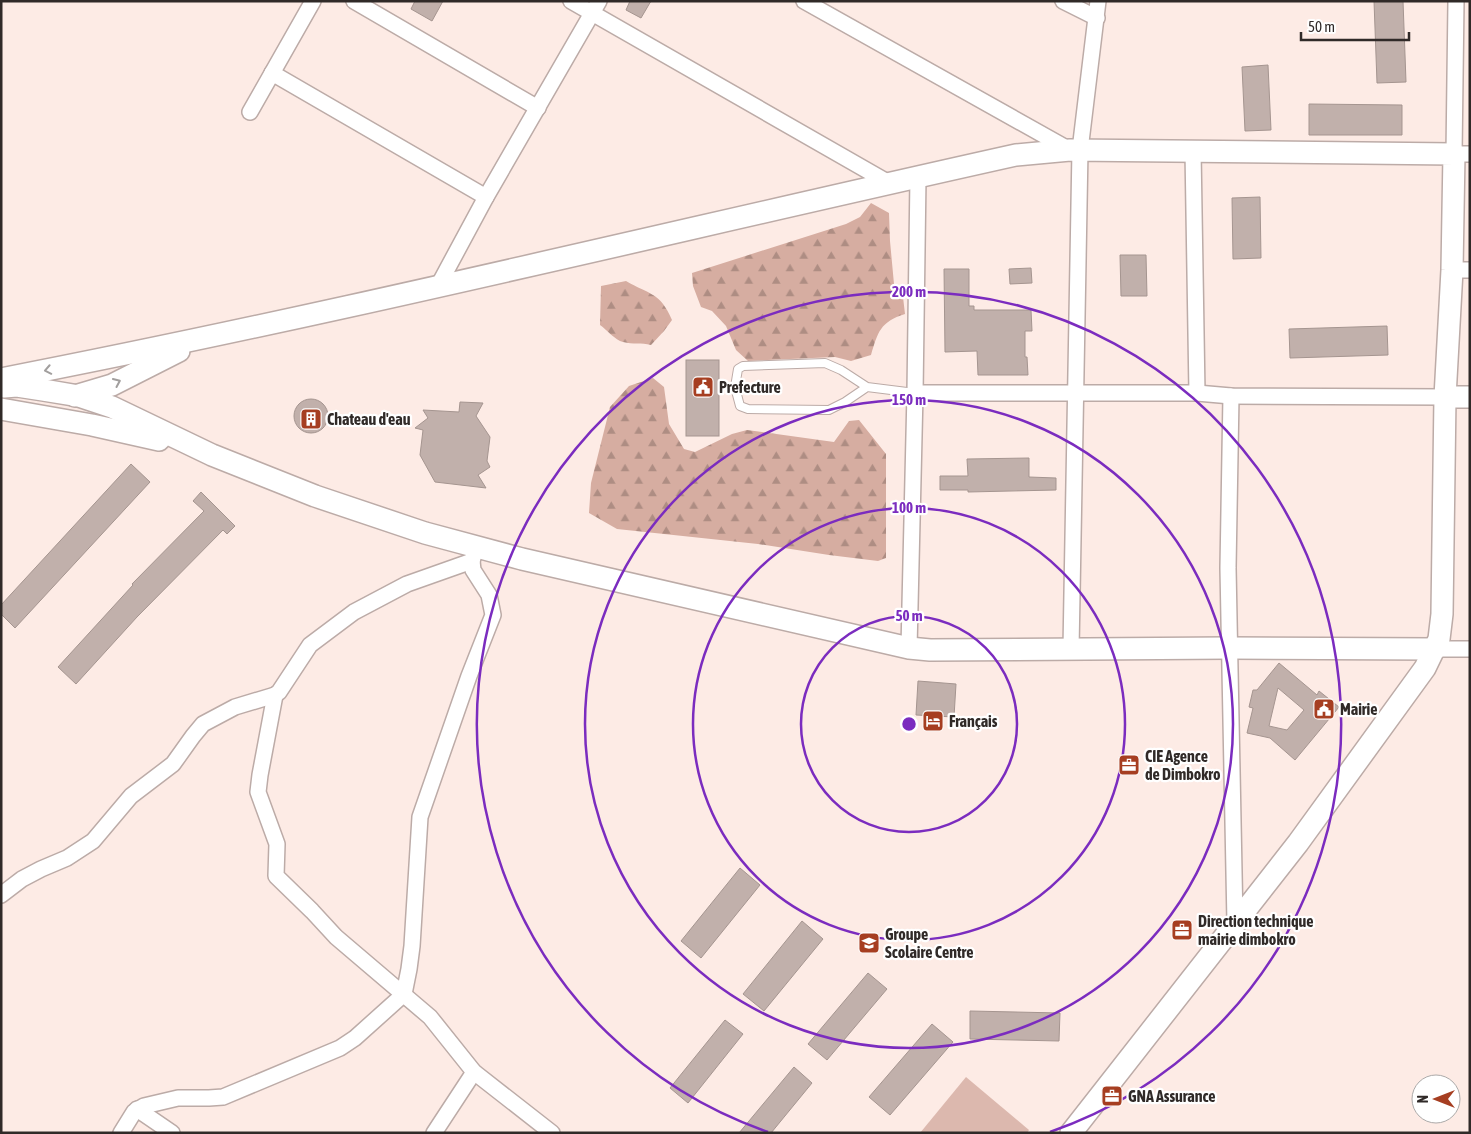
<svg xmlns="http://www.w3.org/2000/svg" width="1471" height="1134" viewBox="0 0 1471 1134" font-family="'Asap Condensed',sans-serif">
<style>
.forest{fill:url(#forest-firs)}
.pitch{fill:#dcb8ae}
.building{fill:#c1b0ab;stroke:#a59590;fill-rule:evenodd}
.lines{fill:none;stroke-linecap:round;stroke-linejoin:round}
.lane-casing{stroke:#bcaba7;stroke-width:10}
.street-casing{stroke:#bcaba7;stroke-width:18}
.secondary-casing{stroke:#bcaba7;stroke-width:24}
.lane{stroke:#fff;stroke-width:8}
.street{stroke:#fff;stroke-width:15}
.secondary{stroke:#fff;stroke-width:21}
.oneway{stroke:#a29f9e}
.ring{fill:none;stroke:#7b2cbf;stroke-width:2.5}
.labels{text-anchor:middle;stroke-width:4.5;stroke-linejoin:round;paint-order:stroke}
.poi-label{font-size:16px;font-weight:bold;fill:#302a28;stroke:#fff;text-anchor:start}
.centre{fill:#7b2cbf;stroke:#fff;stroke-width:2.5}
.ring-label{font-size:15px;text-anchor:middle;font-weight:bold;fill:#7b2cbf;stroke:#fff;stroke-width:4.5;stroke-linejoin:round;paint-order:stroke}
</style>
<defs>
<pattern id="forest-firs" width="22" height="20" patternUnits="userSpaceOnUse" patternTransform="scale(1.25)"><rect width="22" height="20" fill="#d6ada1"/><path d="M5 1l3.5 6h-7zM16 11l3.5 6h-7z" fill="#ae8d83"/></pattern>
</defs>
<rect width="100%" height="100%" fill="#fdebe5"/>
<g class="forest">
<path d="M 871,203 L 889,213 L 890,241 L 894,284 L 903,297 L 905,314 C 880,322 878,332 871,355 L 851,361 L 835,357 L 748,361 L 736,350 L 726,326 L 712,311 L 701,307 L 693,286 L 692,273 L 846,224 L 860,217 Z"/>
<path d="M 626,281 C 650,295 660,292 672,320 L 664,331 L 651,345 C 641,342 633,345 623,342 C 615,340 607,330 600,325 L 601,286 Z"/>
<path d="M 653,378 L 664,387 L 669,424 L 684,449 L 695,452 L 732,434 L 747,430 L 834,442 L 849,421 L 859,420 L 886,454 L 886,558 L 878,561 L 829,555 L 758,544 L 617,529 L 589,513 L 591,483 L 610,407 L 629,386 Z"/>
</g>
<path class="pitch" d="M 966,1077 L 1029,1130 L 1027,1133 L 920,1133 Z"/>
<g class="building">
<path d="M 415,1 L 443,1 L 432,21 L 411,9 Z"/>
<path d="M 630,1 L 651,1 L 641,18 L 626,10 Z"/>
<path d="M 1374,1 L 1403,1 L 1406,82 L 1377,83 Z"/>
<path d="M 1268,65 L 1271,130 L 1245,131 L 1242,67 Z"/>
<path d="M 1309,104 L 1402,105 L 1402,135 L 1309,135 Z"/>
<path d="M 1260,197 L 1261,258 L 1233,259 L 1232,198 Z"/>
<path d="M 1120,255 L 1146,255 L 1147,296 L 1121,296 Z"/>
<path d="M 1031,268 L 1032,283 L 1010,284 L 1009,269 Z"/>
<path d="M 944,269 L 969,269 L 969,306 L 974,306 L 974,310 L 1031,310 L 1032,331 L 1025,331 L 1025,357 L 1027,357 L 1028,375 L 978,375 L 977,351 L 945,352 Z"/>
<path d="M 1387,326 L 1388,355 L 1290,358 L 1289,329 Z"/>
<rect x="686" y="360" width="33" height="76"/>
<circle cx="311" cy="416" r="17"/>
<path d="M 460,402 L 483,403 L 476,416 L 490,437 L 487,461 L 490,467 L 478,475 L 486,488 L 435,482 L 420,455 L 423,430 L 415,428 L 428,418 L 423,410 L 459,412 Z"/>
<path d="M 1029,458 L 1029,477 L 1056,478 L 1056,490 L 968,492 L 968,490 L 940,490 L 940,476 L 968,476 L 967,459 Z"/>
<path d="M 131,464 L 150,482 L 15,628 L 1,614 L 1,605 Z"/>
<path d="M 201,492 L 235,526 L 227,534 L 223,530 L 137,617 L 76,684 L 58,667 L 133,585 L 132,584 L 204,511 L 193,501 Z"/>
<path d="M 1279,663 L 1317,695 L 1319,691 L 1339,707 L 1295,760 L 1270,738 L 1247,733 L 1253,708 L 1249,707 L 1253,690 L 1257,690 ZM 1278,688 L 1304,710 L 1287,730 L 1269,726 Z"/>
<path d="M 918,681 L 956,684 L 954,717 L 916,715 Z"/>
<path d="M 740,868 L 760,885 L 701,958 L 681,941 Z"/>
<path d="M 802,921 L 823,939 L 764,1011 L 743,994 Z"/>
<path d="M 868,973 L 887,989 L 827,1060 L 808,1044 Z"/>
<path d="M 970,1011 L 1060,1013 L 1059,1041 L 970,1039 Z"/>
<path d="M 725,1020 L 743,1034 L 688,1103 L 670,1088 Z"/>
<path d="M 932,1024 L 953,1042 L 890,1115 L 869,1097 Z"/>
<path d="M 794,1067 L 812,1083 L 771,1133 L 739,1133 Z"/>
</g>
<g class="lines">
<g class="lane-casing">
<path id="lane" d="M 867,387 L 845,402 L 829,410 L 748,409 L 740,406 L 735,387 L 738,369 L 743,366 L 825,363 L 841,370 L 867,387 L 915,393"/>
</g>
<g class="street-casing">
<g id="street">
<path d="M 354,1 L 538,108"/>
<path d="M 571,1 L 889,183"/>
<path d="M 804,1 L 1070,150"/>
<path d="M 1063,1 L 1097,18"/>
<path d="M 1456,1 L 1454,154 L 1470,154"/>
<path d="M 272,73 L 486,197"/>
<path d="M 250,112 L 313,1"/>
<path d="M 1193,151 L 1197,393"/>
<path d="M 1452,270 L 1470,270"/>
<path d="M 437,288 L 486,197 L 599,1"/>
<path d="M 915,393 L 1197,393 L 1231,396 L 1445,397"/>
<path d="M 1231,396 L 1228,568 L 1235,923"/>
<path d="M 909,648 L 915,393 L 918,177"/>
<path d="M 1071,649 L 1080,150 L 1098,1"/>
<path d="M 1435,649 L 1470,649"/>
<path d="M 275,695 L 260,775 L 258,792 L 277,844 L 276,876 L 312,911 L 336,937 L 430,1017 L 474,1072 L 552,1133"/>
<path d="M 1,895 L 22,879 L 41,869 L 67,858 L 93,841 L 131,796 L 173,764 L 193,736 L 203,724 L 235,707 L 275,695 L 279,692 L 310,645 L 354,612 L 407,584 L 472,561"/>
<path d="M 137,1109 L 172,1133"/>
<path d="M 121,1133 L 134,1112 L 144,1106 L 178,1098 L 209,1098 L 223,1097 L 340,1048 L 355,1038 L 404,994 L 409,969 L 412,946 L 420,817 L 469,676 L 493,615 L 489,595 L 473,570 L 472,561 L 476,548"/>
<path d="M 434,1133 L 474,1072"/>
</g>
</g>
<g class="secondary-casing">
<g id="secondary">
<path d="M 1,379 C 341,313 678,230 1016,155 L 1070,150 L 1454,154 L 1452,270 L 1445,397 L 1442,614 L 1439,639 L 1425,668 L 1298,843 L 1071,1133"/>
<path d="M 4,387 L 17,386 L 43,390 L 79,396 L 112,407 L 212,455 L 315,496 L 425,533 L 522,559 L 909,648 L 930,650 L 1230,648 L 1435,649"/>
<path d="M 75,396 L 112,385 L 179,351"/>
<path d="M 1445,397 L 1470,397"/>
<path d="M 1,409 L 92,425 L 159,440"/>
</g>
</g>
<use href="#lane" class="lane"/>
<use href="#street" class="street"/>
<use href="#secondary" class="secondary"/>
</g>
<defs><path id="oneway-chevron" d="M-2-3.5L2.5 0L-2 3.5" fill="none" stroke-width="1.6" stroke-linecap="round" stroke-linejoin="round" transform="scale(1.25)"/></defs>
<g class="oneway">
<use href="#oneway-chevron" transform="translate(48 370) rotate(169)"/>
<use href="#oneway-chevron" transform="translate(117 382) rotate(-24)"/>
</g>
<g class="ring">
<circle cx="909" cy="724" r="108"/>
<circle cx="909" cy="724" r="216"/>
<circle cx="909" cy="724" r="324"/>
<path d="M768 1132A432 432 0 1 1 1050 1132"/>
</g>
<defs>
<g id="civic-square" transform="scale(1.125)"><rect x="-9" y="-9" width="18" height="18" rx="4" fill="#a63e21" stroke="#fff"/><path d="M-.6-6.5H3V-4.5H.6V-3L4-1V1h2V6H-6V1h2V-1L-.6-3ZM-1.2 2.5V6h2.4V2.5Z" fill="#fff"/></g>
<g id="building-square" transform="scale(1.125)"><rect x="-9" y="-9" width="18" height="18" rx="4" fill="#a63e21" stroke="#fff"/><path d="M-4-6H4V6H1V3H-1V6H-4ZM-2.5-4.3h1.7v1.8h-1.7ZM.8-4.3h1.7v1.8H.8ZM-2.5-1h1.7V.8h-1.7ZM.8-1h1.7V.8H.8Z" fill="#fff"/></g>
<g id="hotel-square" transform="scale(1.125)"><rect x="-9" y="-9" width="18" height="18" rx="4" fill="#a63e21" stroke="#fff"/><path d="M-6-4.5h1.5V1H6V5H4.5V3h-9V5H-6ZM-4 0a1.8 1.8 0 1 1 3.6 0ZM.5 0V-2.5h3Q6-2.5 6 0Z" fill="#fff"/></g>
<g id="office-square" transform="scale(1.125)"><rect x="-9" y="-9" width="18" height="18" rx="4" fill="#a63e21" stroke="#fff"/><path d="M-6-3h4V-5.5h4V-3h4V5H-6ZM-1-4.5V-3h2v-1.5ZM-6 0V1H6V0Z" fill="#fff"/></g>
<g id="school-square" transform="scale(1.125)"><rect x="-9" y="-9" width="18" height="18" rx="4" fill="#a63e21" stroke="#fff"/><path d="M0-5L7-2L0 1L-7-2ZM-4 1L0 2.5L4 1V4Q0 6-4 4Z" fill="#fff"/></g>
</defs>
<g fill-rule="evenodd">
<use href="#civic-square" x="703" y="387"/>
<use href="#building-square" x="311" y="419"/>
<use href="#civic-square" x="1324" y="709"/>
<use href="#hotel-square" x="933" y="721"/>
<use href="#office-square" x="1129" y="765"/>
<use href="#office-square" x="1182" y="930"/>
<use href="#school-square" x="869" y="943"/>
<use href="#office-square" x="1112" y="1096"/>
</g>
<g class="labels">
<g class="poi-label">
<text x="719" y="393">Prefecture</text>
<text x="327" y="425">Chateau d'eau</text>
<text x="1340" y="715">Mairie</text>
<text x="949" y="727">Français</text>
<text x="1145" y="762">CIE Agence<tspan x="1145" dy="18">de Dimbokro</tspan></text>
<text x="1198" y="927">Direction technique<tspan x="1198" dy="18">mairie dimbokro</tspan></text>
<text x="885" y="940">Groupe<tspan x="885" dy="18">Scolaire Centre</tspan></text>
<text x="1128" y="1102">GNA Assurance</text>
</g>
</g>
<circle cx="909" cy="724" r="8" class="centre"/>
<g class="ring-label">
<text x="909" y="297">200 m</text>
<text x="909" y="405">150 m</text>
<text x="909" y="513">100 m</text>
<text x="909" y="621">50 m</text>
</g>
<rect width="1471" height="1134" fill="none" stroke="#302a28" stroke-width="5"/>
<g transform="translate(1436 1099) rotate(270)"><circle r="24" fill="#ffffff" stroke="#acaaa9"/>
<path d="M0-4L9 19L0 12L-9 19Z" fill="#a63e21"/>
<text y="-8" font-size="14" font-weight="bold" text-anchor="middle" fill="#302a28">N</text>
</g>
<path d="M1301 32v8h108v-8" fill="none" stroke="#302a28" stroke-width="2.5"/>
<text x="1308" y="32" font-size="15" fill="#302a28" stroke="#ffffff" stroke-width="4" paint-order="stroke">50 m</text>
</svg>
